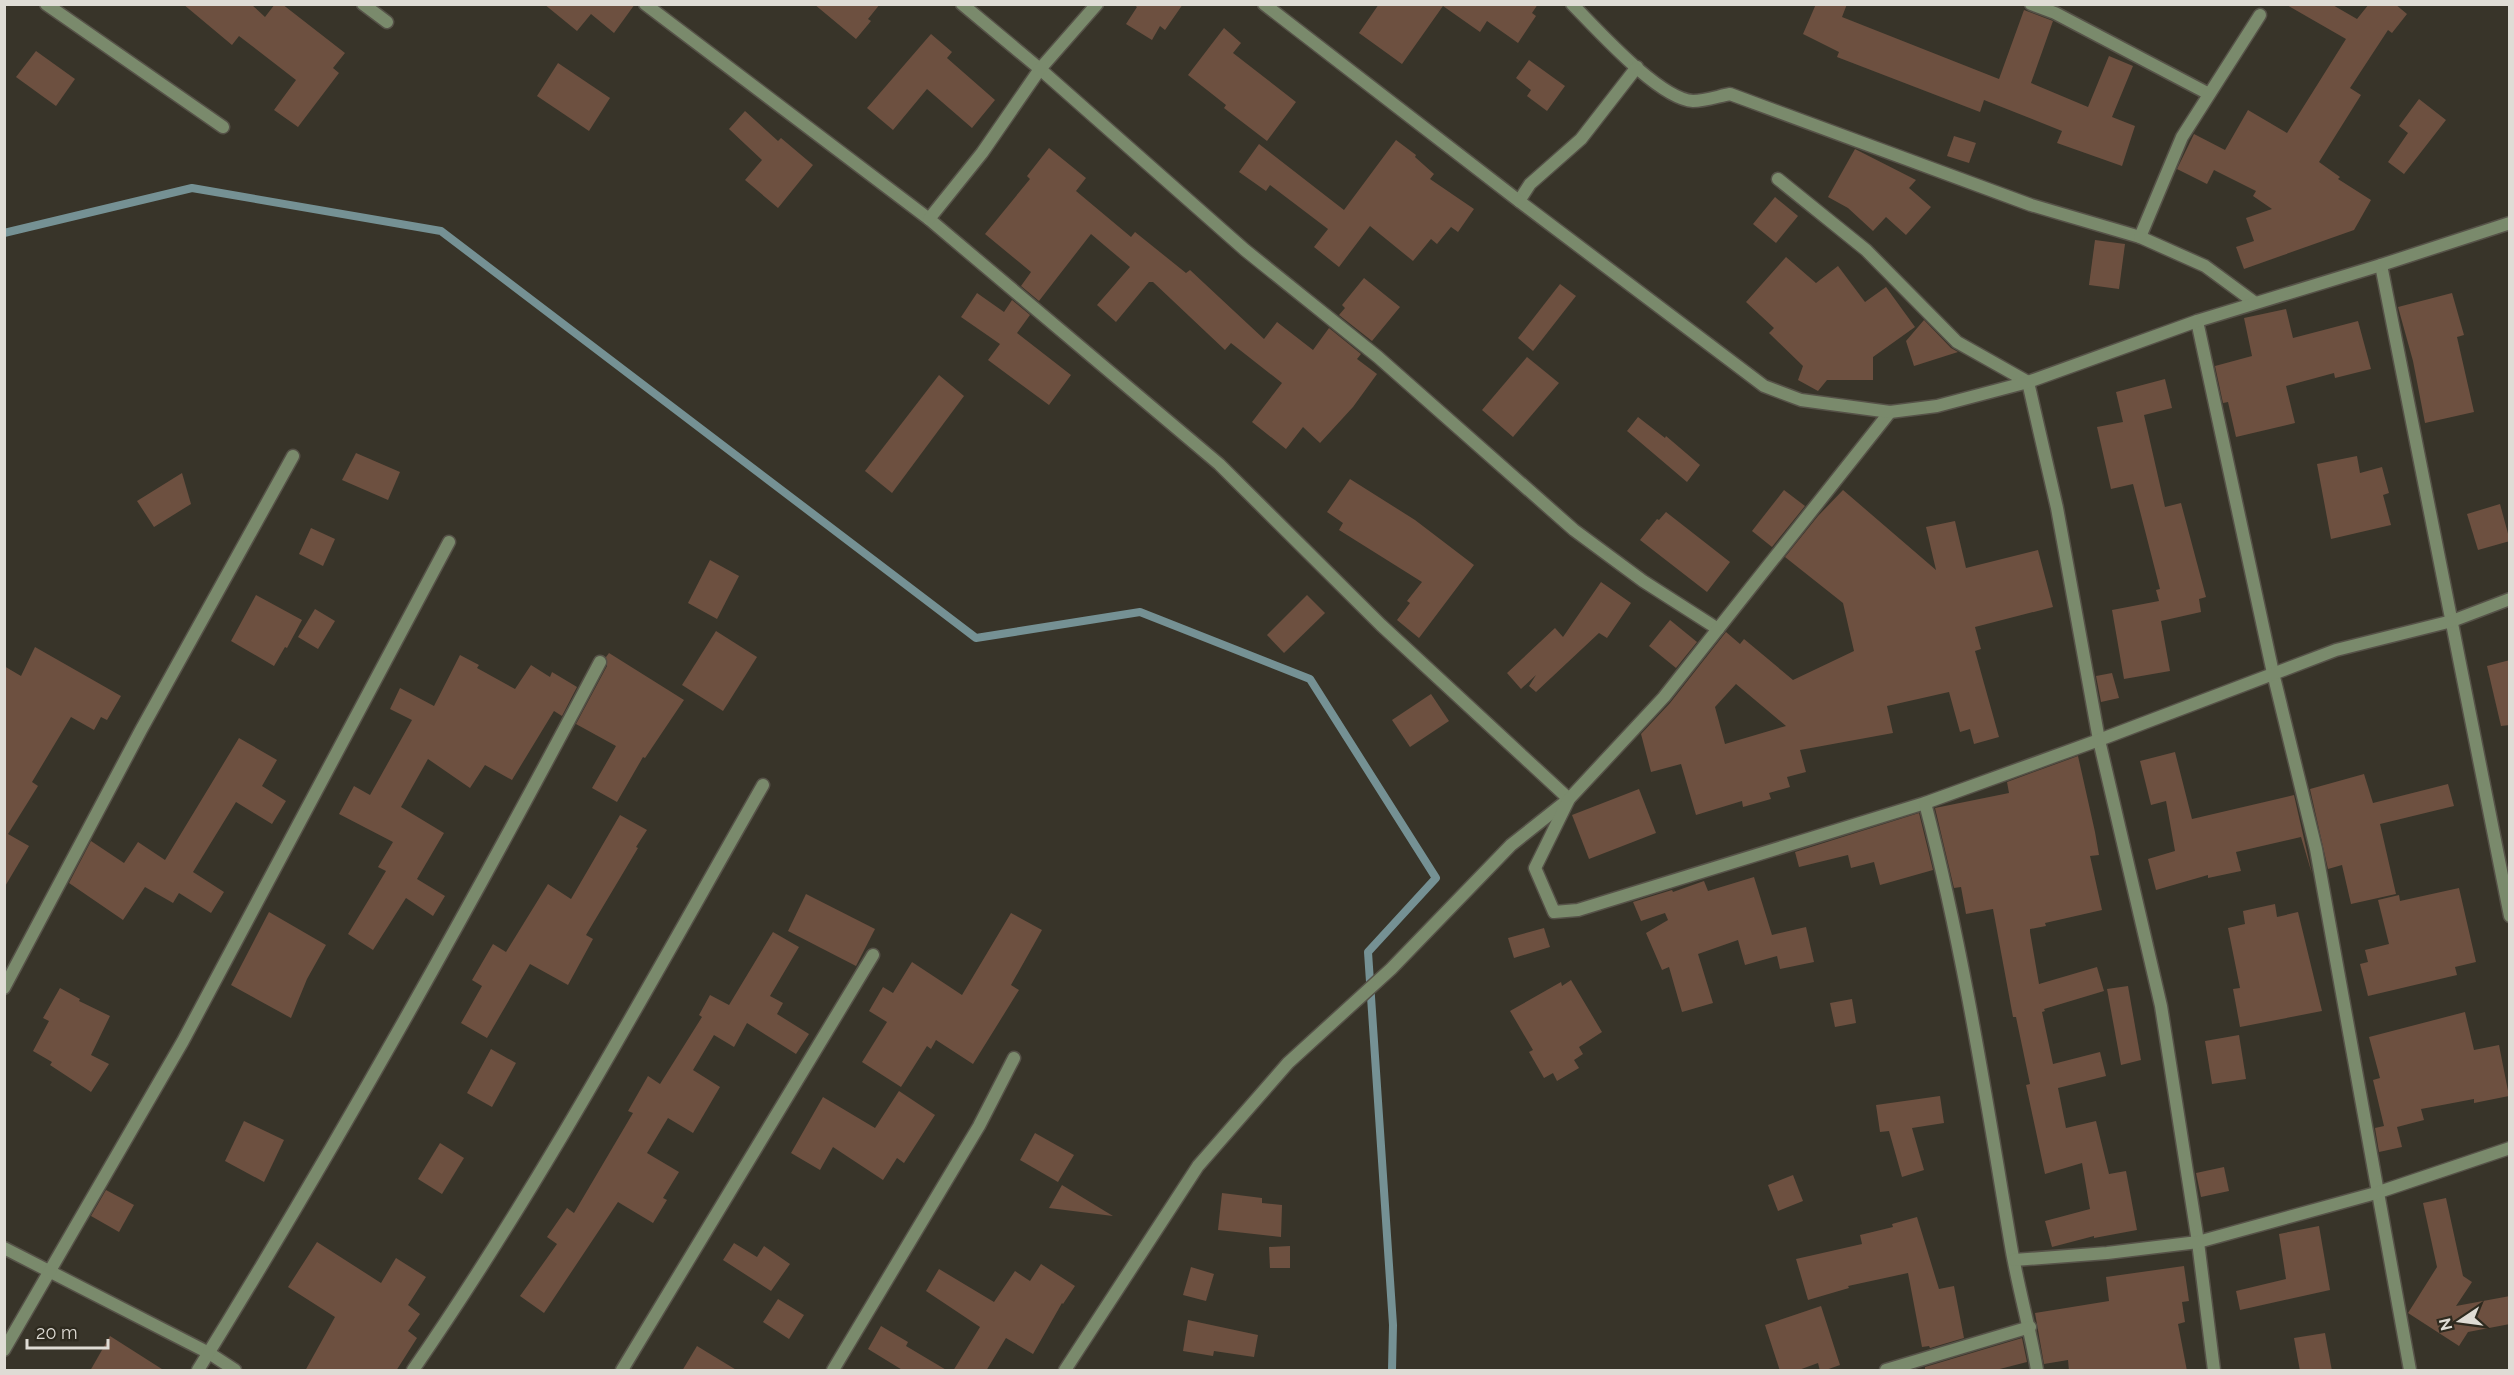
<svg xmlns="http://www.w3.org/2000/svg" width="2514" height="1375" viewBox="0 0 2514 1375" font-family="Raleway,sans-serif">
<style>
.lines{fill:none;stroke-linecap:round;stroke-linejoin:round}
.stream{stroke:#759194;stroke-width:8}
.building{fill:#6d5040;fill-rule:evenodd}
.minor-casing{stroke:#565248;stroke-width:15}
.tertiary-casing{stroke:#565248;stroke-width:15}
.minor{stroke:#7a8a6c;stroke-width:12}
.tertiary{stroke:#7a8a6c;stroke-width:12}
</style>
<rect width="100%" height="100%" fill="#383429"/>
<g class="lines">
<path class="stream" d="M 4,233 L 192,188 L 441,231 L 976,638 L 1140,612 L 1310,679 L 1436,878 L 1368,952 L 1393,1325 L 1392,1370"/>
</g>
<g class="building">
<path d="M 183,4 L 251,4 L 265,17 L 275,4 L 282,4 L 345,53 L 333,68 L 339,73 L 298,127 L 274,110 L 296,80 L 239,36 L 232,45 Z"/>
<path d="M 544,4 L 635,4 L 614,33 L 591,14 L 577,31 Z"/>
<path d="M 814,4 L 880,4 L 868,19 L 871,21 L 856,39 Z"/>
<path d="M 1133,4 L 1183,4 L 1165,30 L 1160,26 L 1152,40 L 1126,24 L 1137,7 Z"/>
<path d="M 1379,4 L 1538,4 L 1532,13 L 1536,16 L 1518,43 L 1487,21 L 1480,32 L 1443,6 L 1402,64 L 1359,33 Z"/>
<path d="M 1816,4 L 1847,4 L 1842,17 L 1999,79 L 2024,10 L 2053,21 L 2031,83 L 2088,107 L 2109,56 L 2133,66 L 2112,117 L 2135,126 L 2122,166 L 2057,143 L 2062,131 L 1984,100 L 1980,112 L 1837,57 L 1839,52 L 1803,34 Z"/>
<path d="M 2285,4 L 2331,4 L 2357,19 L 2369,4 L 2395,4 L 2407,14 L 2392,33 L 2388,30 L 2350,88 L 2361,95 L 2319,162 L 2340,177 L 2338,179 L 2371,200 L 2354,230 L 2244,269 L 2236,247 L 2254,241 L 2246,218 L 2272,209 L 2253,196 L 2256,191 L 2214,170 L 2207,184 L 2177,169 L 2194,134 L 2225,150 L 2248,110 L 2287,133 L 2346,39 Z"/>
<path d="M 1224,28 L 1241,43 L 1233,53 L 1296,102 L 1267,141 L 1224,108 L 1226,105 L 1188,75 Z"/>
<path d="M 931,34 L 952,52 L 947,58 L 995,100 L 972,128 L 927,89 L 893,130 L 867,108 Z"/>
<path d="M 36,51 L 75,79 L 56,106 L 16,77 Z"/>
<path d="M 1529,60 L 1565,86 L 1547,111 L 1527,96 L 1531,90 L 1516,78 Z"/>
<path d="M 558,63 L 610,98 L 589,131 L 537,96 Z"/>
<path d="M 2419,99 L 2446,120 L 2404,174 L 2388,162 L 2408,133 L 2399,126 Z"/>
<path d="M 745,111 L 778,141 L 781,138 L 813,165 L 778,208 L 745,180 L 762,160 L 729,129 Z"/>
<path d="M 1954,136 L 1976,143 L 1969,163 L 1947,156 Z"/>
<path d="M 1396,140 L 1416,155 L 1415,157 L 1434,174 L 1430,179 L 1474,209 L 1458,232 L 1451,227 L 1437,244 L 1431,239 L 1413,261 L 1370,226 L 1339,267 L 1314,247 L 1328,229 L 1270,185 L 1266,191 L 1239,172 L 1259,144 L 1344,210 Z"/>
<path d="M 1049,148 L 1086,178 L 1076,191 L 1131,237 L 1135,232 L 1186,273 L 1190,270 L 1264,339 L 1277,322 L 1313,350 L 1329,328 L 1361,354 L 1357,359 L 1377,374 L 1353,407 L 1320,443 L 1303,427 L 1286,449 L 1252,422 L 1282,383 L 1231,343 L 1225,350 L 1153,282 L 1149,282 L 1116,322 L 1097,305 L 1130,267 L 1091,234 L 1039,301 L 1021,286 L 1031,272 L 985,234 L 1030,179 L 1027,176 Z"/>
<path d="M 1855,149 L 1916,180 L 1909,188 L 1931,207 L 1906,235 L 1886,217 L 1873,231 L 1848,208 L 1828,197 Z"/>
<path d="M 1775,197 L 1798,216 L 1776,243 L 1753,224 Z"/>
<path d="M 2095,240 L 2125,244 L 2119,289 L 2089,285 Z"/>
<path d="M 1786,257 L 1816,283 L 1838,266 L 1865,302 L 1886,287 L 1915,327 L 1873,357 L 1873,380 L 1827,380 L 1818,391 L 1798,380 L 1803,366 L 1769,333 L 1774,328 L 1746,302 Z"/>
<path d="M 1364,278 L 1400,307 L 1372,341 L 1339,315 L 1345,308 L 1342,305 Z"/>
<path d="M 1560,284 L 1576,296 L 1533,351 L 1518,338 Z"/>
<path d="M 977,293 L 1004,312 L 1012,300 L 1030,315 L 1017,333 L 1071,375 L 1049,405 L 988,360 L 1000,344 L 961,317 Z"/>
<path d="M 2452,293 L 2464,335 L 2457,337 L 2474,412 L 2425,423 L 2413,361 L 2398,307 Z"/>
<path d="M 2286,309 L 2293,338 L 2358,321 L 2371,369 L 2335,378 L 2334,373 L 2286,386 L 2295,423 L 2236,437 L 2228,402 L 2223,403 L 2215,366 L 2252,356 L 2244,318 Z"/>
<path d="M 1924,320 L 1951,348 L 1958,352 L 1914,366 L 1906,341 Z"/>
<path d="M 1527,357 L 1559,383 L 1513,437 L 1482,410 Z"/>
<path d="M 939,375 L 964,396 L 892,493 L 865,471 Z"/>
<path d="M 2165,379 L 2172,408 L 2144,415 L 2165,507 L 2181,503 L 2206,597 L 2199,599 L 2201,612 L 2161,621 L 2170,671 L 2124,679 L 2112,610 L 2159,601 L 2156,590 L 2160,589 L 2133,484 L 2111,489 L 2097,427 L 2123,422 L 2116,392 Z"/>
<path d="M 1638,417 L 1665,438 L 1666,436 L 1700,465 L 1687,482 L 1627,431 Z"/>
<path d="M 356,453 L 400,472 L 388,500 L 342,480 Z"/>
<path d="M 2357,456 L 2360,473 L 2382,467 L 2389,493 L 2383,495 L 2391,525 L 2331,539 L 2317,464 Z"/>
<path d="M 182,473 L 191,504 L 154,527 L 137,501 Z"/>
<path d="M 1350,479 L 1415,520 L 1474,565 L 1419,638 L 1397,620 L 1410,603 L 1407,601 L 1422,582 L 1339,530 L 1343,523 L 1327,512 Z"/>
<path d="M 1784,490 L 1805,506 L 1772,547 L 1752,531 Z"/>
<path d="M 1843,490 L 1936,570 L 1926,527 L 1955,521 L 1966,568 L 2038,550 L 2053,607 L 1975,627 L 1981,649 L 1975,651 L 1999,737 L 1974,744 L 1970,729 L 1960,732 L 1949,692 L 1887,706 L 1893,733 L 1800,750 L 1806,772 L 1787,777 L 1790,787 L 1769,793 L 1771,799 L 1743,807 L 1742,801 L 1696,815 L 1681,764 L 1651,772 L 1641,734 L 1670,703 L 1726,632 L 1740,644 L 1744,639 L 1793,680 L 1854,651 L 1843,603 L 1785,557 L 1818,516 ZM 1736,684 L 1786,726 L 1725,744 L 1715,707 Z"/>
<path d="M 2500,504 L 2510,541 L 2478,550 L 2467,514 Z"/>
<path d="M 1666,512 L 1730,562 L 1707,592 L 1640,540 L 1657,519 L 1659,520 Z"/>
<path d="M 311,528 L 335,539 L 323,566 L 299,554 Z"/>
<path d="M 710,560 L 739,576 L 717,619 L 688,603 Z"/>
<path d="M 1601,582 L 1631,603 L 1607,638 L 1599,633 L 1536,692 L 1529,686 L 1536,675 L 1521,689 L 1507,673 L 1555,628 L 1563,637 Z"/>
<path d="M 256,595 L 302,620 L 287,648 L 285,647 L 274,666 L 231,641 Z"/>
<path d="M 1307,595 L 1325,613 L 1284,653 L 1267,635 Z"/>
<path d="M 315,609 L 335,621 L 318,649 L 298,637 Z"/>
<path d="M 1670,620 L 1697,642 L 1676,668 L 1649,646 Z"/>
<path d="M 716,631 L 757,657 L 723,711 L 682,685 Z"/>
<path d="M 35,647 L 121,696 L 107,720 L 101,717 L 94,730 L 71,717 L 32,782 L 38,786 L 8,834 L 29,846 L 4,888 L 4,666 L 21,676 Z"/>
<path d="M 609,653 L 684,700 L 645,758 L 643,757 L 617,802 L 592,788 L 616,746 L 576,724 L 607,666 L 606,657 Z"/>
<path d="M 460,655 L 479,665 L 477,668 L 515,689 L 531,665 L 550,677 L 552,672 L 577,687 L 562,716 L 554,711 L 512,780 L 485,765 L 470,788 L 428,759 L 401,807 L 444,833 L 417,879 L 445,896 L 433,916 L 406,898 L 373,950 L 348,934 L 386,871 L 378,867 L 393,842 L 339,814 L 354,786 L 370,795 L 412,720 L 390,709 L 400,688 L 434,706 Z"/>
<path d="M 2510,660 L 2510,725 L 2501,726 L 2487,666 Z"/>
<path d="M 2112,673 L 2119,698 L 2101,702 L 2096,676 Z"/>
<path d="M 1431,694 L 1449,721 L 1410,747 L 1392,720 Z"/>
<path d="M 239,738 L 277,760 L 262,786 L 286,801 L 272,824 L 236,802 L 193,872 L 224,892 L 211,913 L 179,893 L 173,903 L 145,887 L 123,920 L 69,883 L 91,841 L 124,863 L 138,842 L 165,860 Z"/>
<path d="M 2175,752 L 2192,819 L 2294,795 L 2312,874 L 2301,837 L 2236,852 L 2241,871 L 2208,878 L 2208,875 L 2156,890 L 2148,859 L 2175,851 L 2166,801 L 2151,805 L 2140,761 Z"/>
<path d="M 2078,756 L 2095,832 L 2099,855 L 2090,856 L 2102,910 L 2045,923 L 2046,926 L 2030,929 L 2030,932 L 2039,984 L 2097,967 L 2104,991 L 2044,1009 L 2045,1011 L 2042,1012 L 2053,1064 L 2100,1052 L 2106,1076 L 2058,1088 L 2066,1128 L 2096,1121 L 2109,1174 L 2126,1171 L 2137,1230 L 2094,1238 L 2094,1236 L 2052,1247 L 2045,1221 L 2090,1209 L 2082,1163 L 2045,1174 L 2026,1085 L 2030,1084 L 2016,1017 L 2013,1017 L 1993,909 L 1966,914 L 1961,887 L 1954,888 L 1935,808 L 2009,793 L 2007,782 Z"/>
<path d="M 2364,774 L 2373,803 L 2448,784 L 2454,806 L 2380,824 L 2396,894 L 2351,904 L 2342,865 L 2328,869 L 2310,789 Z"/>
<path d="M 1639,789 L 1656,833 L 1589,859 L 1572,815 Z"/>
<path d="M 1919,813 L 1933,870 L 1880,885 L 1874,862 L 1851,868 L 1848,855 L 1799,867 L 1795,852 Z"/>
<path d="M 620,815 L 647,830 L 636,847 L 638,848 L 586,935 L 593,939 L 568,985 L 530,964 L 487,1038 L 461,1023 L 482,986 L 472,980 L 493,944 L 506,952 L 548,884 L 571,899 Z"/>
<path d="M 1754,877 L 1772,935 L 1806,927 L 1814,962 L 1780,969 L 1777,956 L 1745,965 L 1738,940 L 1698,954 L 1713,1003 L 1682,1012 L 1669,967 L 1662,970 L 1646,933 L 1668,920 L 1665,913 L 1641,921 L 1633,902 L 1672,890 L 1673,892 L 1704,881 L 1708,891 Z"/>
<path d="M 2459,888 L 2476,962 L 2455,967 L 2457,975 L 2368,996 L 2360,964 L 2368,962 L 2365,950 L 2389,944 L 2378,900 L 2399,895 L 2400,901 Z"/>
<path d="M 806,894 L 875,929 L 856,966 L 788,931 Z"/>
<path d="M 2275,904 L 2277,917 L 2298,912 L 2322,1011 L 2240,1027 L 2233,989 L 2240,988 L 2228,928 L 2245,924 L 2243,911 Z"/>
<path d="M 269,912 L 326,945 L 307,979 L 291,1018 L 231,985 Z"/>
<path d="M 1011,913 L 1042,930 L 1011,985 L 1019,990 L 973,1064 L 936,1040 L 931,1049 L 927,1046 L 901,1087 L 862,1062 L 887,1022 L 869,1011 L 883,987 L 893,993 L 912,962 L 962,995 Z"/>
<path d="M 1544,928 L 1550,947 L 1514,958 L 1508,938 Z"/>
<path d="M 773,932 L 799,947 L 770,996 L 783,1003 L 777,1014 L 809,1034 L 796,1054 L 747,1023 L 734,1047 L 714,1035 L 693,1070 L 720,1087 L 693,1133 L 668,1118 L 647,1153 L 679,1172 L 663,1198 L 667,1200 L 653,1223 L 618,1202 L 544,1313 L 520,1296 L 557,1244 L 547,1237 L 567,1208 L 574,1213 L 633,1113 L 628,1111 L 648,1076 L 660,1084 L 702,1017 L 699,1015 L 710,995 L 729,1005 Z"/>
<path d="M 1571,980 L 1602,1032 L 1579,1047 L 1583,1054 L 1574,1060 L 1579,1068 L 1557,1081 L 1553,1073 L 1544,1078 L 1529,1052 L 1533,1050 L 1510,1011 L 1561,982 L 1562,986 Z"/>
<path d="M 2128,986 L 2141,1060 L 2121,1065 L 2107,989 Z"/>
<path d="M 60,988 L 80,999 L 79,1001 L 110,1016 L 91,1055 L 109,1064 L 91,1092 L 50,1065 L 52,1062 L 33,1051 L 49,1021 L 43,1018 Z"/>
<path d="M 1852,999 L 1856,1023 L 1835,1027 L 1830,1003 Z"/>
<path d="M 2465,1012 L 2474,1050 L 2499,1045 L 2509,1096 L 2474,1103 L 2474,1099 L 2421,1109 L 2424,1120 L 2397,1127 L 2402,1147 L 2379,1152 L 2375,1128 L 2384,1126 L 2373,1080 L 2380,1078 L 2369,1037 Z"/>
<path d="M 2239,1035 L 2246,1079 L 2212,1084 L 2205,1041 Z"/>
<path d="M 491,1049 L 516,1063 L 492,1107 L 467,1093 Z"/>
<path d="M 899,1091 L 935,1115 L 904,1163 L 897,1158 L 883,1180 L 833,1147 L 820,1170 L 791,1153 L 823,1097 L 875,1128 Z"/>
<path d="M 1940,1096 L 1944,1123 L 1912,1128 L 1924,1170 L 1902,1177 L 1889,1131 L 1880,1132 L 1876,1105 Z"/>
<path d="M 244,1121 L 284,1140 L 264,1182 L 225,1161 Z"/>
<path d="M 1035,1133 L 1074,1155 L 1058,1182 L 1020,1160 Z"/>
<path d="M 440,1143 L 464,1158 L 442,1194 L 418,1179 Z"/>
<path d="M 2224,1167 L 2229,1191 L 2201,1197 L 2196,1173 Z"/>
<path d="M 1793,1175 L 1803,1201 L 1778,1211 L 1768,1185 Z"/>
<path d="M 1062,1185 L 1113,1216 L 1049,1208 Z"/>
<path d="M 106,1190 L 134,1205 L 119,1232 L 91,1216 Z"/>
<path d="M 1222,1193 L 1262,1198 L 1262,1203 L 1282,1205 L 1281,1237 L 1218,1230 Z"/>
<path d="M 2446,1198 L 2463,1276 L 2472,1282 L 2456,1306 L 2510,1296 L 2510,1324 L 2468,1332 L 2459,1346 L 2408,1313 L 2437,1267 L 2423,1203 Z"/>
<path d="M 1917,1217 L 1939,1289 L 1954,1286 L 1964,1338 L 1930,1348 L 1929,1346 L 1922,1347 L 1908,1273 L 1848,1286 L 1849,1288 L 1808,1300 L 1796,1259 L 1862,1244 L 1860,1235 L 1893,1227 L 1892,1224 Z"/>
<path d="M 2319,1226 L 2330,1290 L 2240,1310 L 2236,1291 L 2286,1279 L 2279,1234 Z"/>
<path d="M 317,1242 L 381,1283 L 396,1258 L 426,1277 L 408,1305 L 420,1314 L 408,1331 L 417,1338 L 396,1371 L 305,1371 L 335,1317 L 288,1287 Z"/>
<path d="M 734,1243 L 757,1257 L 764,1246 L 790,1264 L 771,1291 L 723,1260 Z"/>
<path d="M 1290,1246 L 1290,1268 L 1270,1268 L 1269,1247 Z"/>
<path d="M 1041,1264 L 1075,1286 L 1063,1304 L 1062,1303 L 1033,1354 L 1006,1338 L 986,1371 L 953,1371 L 980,1327 L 926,1291 L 939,1269 L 994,1302 L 1015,1271 L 1030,1281 Z"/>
<path d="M 2184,1266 L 2189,1301 L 2182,1302 L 2185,1322 L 2178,1324 L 2187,1371 L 2069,1371 L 2068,1360 L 2044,1364 L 2035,1313 L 2109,1301 L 2106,1277 Z"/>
<path d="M 1191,1267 L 1214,1274 L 1206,1301 L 1183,1295 Z"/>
<path d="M 778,1299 L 804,1315 L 789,1339 L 763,1322 Z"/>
<path d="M 1821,1306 L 1840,1365 L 1823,1371 L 1820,1371 L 1818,1363 L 1796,1371 L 1780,1371 L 1765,1325 Z"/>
<path d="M 1188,1320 L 1258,1335 L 1254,1357 L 1214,1351 L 1213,1356 L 1183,1351 Z"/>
<path d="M 881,1326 L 908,1342 L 906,1346 L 948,1371 L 904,1371 L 868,1349 Z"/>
<path d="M 2325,1333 L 2332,1371 L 2300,1371 L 2294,1338 Z"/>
<path d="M 110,1336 L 165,1371 L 90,1371 Z"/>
<path d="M 2022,1338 L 2027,1362 L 1992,1371 L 1925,1371 L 1925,1367 Z"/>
<path d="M 697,1346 L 738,1371 L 682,1371 Z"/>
</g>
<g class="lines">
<g class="minor-casing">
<g id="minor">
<path d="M 46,4 L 223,127"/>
<path d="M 363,4 L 387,22"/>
<path d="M 645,4 L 929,219 L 1219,464 L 1381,625 L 1569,799 L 1511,845 L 1391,969 L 1288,1063 L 1198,1166 L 1065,1370"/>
<path d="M 962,4 L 1040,69 L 1245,250 L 1378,357 L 1574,530 L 1643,581 L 1718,629"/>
<path d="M 1572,4 C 1597,29 1659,99 1693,101 C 1705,101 1719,96 1730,94 L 2031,205 L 2140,237 L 2205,266 L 2254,302"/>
<path d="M 2031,4 L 2055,13 L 2209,94"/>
<path d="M 1778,179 L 1866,250 L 1957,342 L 2028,382 L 2057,508 L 2099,740 L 2161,1006 L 2198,1242 L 2214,1370"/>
<path d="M 1519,201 L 1530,184 L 1581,139 L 1637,67"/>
<path d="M 929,219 L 982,153 L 1040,69 L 1097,4"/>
<path d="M 2140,237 L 2182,137 L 2260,15"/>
<path d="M 2381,265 L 2510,916"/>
<path d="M 2197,321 L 2273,673 L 2316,849 L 2410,1370"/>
<path d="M 1890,412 L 1664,697 L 1569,799 L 1535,868 L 1554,912 L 1578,910 L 1925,803 L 2099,740 L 2336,650 L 2452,621 L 2510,599"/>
<path d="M 1925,803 C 1963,948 1986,1097 2011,1246 C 2018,1288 2030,1328 2037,1370"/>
<path d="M 4,988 L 141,730 L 293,456"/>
<path d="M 4,1248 L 209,1353 L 235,1370"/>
<path d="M 2014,1260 L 2107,1253 L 2198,1242 L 2376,1193 L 2510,1148"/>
<path d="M 4,1350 L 183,1041 L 449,542"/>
<path d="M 198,1370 C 341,1139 473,902 600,662"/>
<path d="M 413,1370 C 542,1183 650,983 763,785"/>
<path d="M 622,1370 L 873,955"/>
<path d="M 833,1370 L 979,1126 L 1014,1058"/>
<path d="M 1886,1370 L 2030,1327"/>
</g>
</g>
<g class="tertiary-casing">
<path id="tertiary" d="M 1264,4 L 1519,201 L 1764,386 L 1801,400 L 1890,412 L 1937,406 L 2028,382 L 2197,321 L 2381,265 L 2510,223"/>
</g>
<use href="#minor" class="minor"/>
<use href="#tertiary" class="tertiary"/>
</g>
<rect width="2514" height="1375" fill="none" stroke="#dfdcd5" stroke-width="12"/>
<g transform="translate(2460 1321) rotate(257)" stroke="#2e2a1f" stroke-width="4.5" paint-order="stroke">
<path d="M0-4.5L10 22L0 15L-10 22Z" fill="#dfdcd5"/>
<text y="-9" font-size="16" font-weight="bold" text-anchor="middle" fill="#dfdcd5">N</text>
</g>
<path d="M27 1339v9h81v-9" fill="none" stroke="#dfdcd5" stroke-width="3"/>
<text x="36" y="1339" font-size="18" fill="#dfdcd5" stroke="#2e2a1f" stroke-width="4.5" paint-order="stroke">20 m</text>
</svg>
